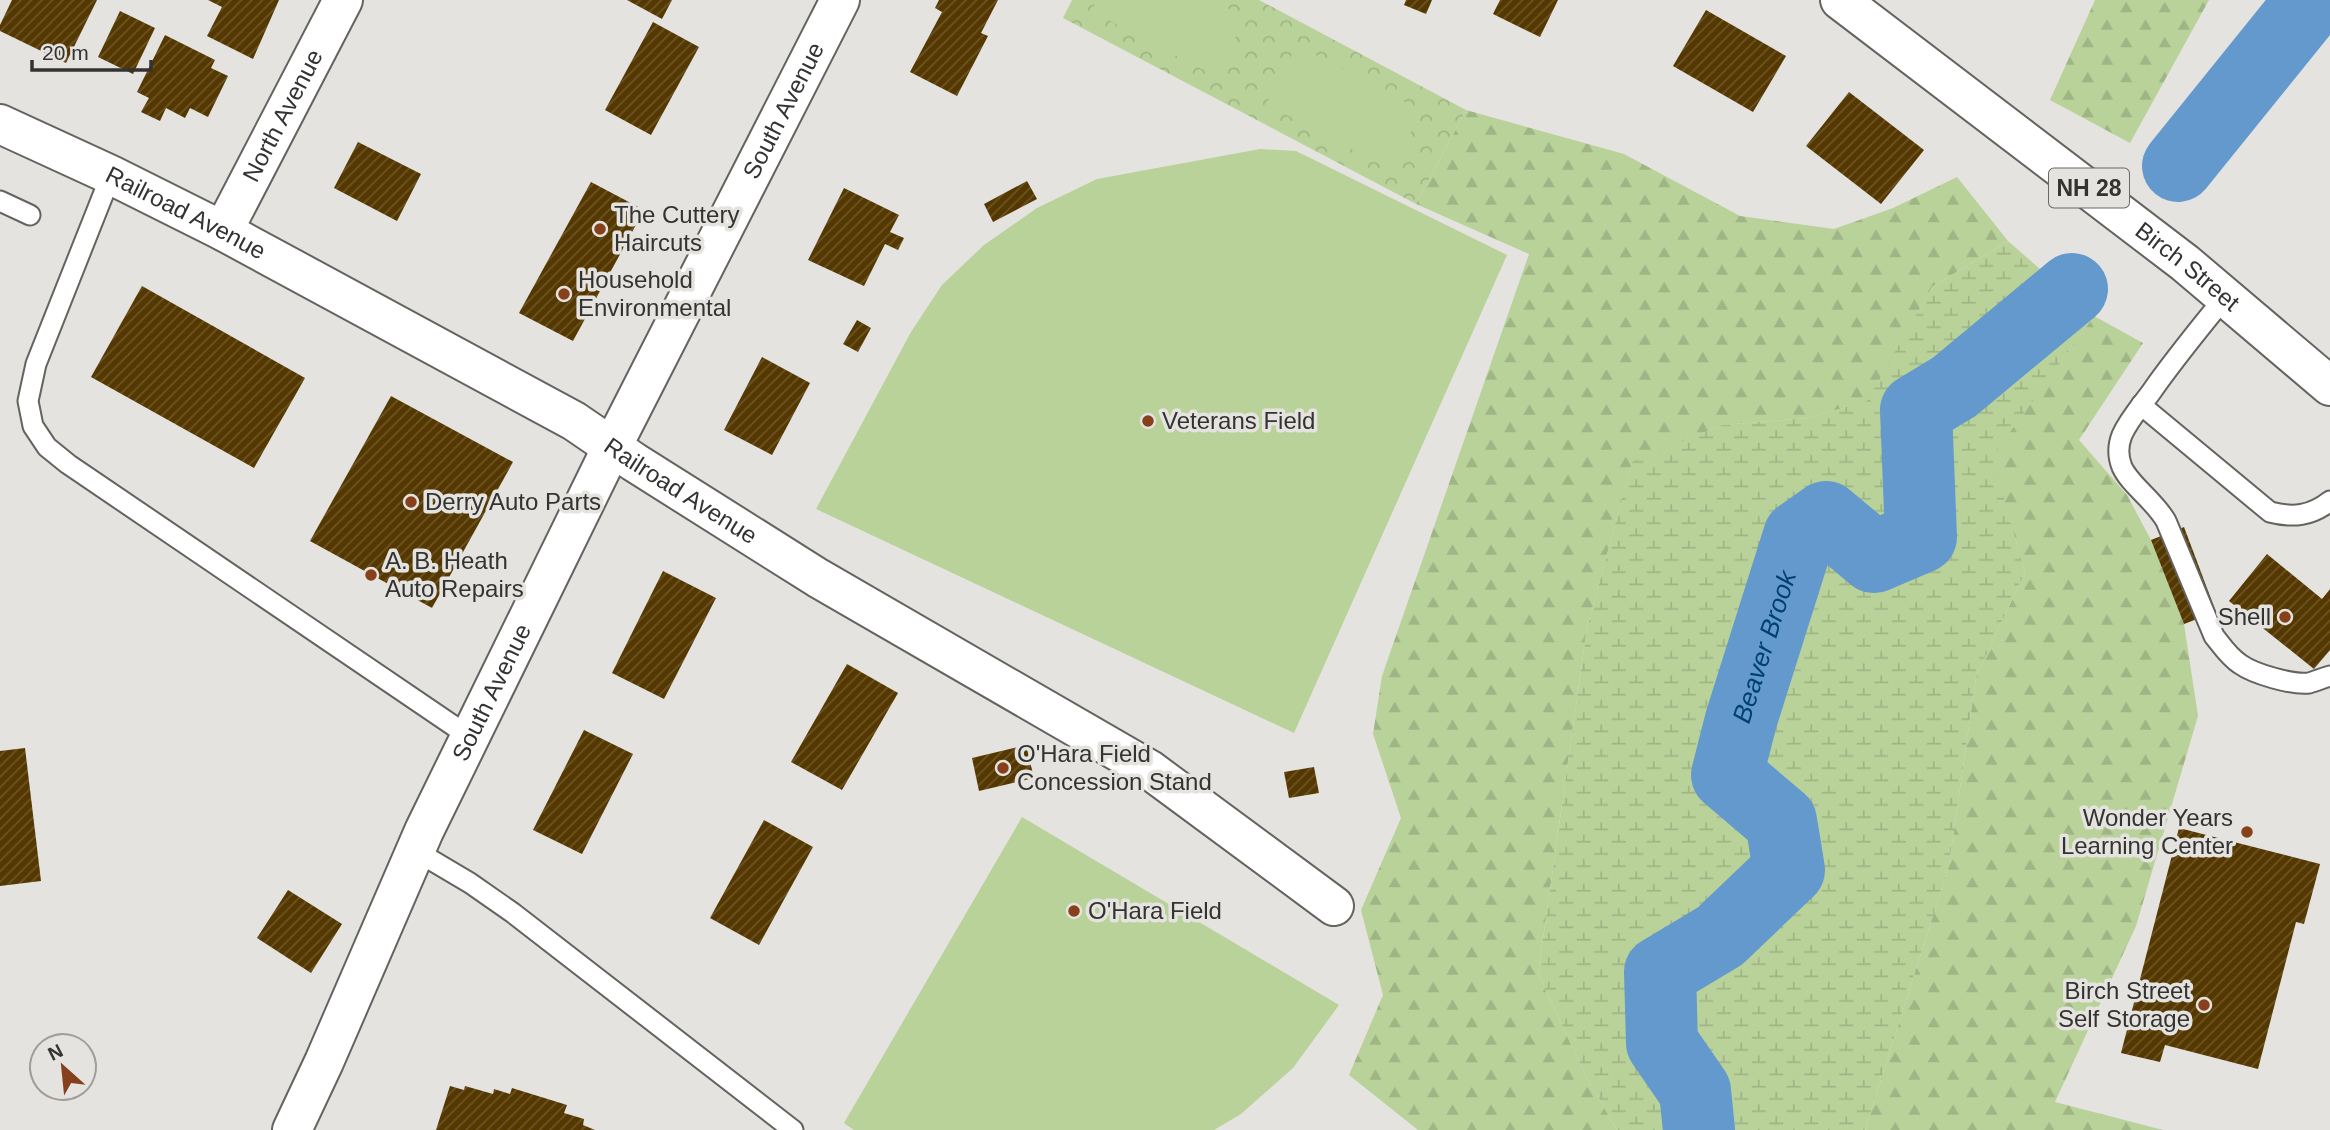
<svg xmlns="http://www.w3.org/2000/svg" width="2330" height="1130" viewBox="0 0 2330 1130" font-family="Arial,sans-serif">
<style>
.forest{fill:url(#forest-firs)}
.wetland{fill:url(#wetland-marsh)}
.park{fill:url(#park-crowns)}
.garden{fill:#b9d29a}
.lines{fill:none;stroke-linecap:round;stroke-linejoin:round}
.river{stroke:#6499ce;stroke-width:72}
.building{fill:url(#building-hatch)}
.lane-casing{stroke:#656360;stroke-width:23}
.street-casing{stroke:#656360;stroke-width:42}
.secondary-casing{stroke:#656360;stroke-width:42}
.primary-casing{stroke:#656360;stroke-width:42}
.lane{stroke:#fff;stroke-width:19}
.street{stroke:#fff;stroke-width:38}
.secondary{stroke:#fff;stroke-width:38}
.primary{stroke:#fff;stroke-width:38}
.poi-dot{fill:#86401c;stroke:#e4e3df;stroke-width:2.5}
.labels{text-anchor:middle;stroke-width:7;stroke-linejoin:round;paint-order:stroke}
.shield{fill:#e4e3df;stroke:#696865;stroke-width:2}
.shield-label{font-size:23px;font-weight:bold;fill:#343331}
.street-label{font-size:24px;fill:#343331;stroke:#e4e3df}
.poi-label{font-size:24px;fill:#343331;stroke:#e4e3df;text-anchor:start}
.water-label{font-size:26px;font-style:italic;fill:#004071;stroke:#e4e3df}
</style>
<defs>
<pattern id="forest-firs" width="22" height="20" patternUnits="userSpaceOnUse" patternTransform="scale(1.75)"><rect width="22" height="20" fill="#b9d29a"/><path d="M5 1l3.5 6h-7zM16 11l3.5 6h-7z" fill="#a0b585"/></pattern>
<pattern id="wetland-marsh" width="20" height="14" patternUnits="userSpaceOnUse" patternTransform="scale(1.75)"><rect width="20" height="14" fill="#b9d29a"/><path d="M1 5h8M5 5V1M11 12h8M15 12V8" fill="none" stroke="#a0b585"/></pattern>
<pattern id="park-crowns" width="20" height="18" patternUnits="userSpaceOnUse" patternTransform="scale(1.75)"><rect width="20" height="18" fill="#b9d29a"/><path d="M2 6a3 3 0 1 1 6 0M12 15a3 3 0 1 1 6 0" fill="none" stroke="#a0b585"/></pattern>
<pattern id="building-hatch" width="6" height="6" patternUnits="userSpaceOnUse" patternTransform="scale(1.75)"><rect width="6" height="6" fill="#553800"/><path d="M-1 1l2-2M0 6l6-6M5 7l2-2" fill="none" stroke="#6b5427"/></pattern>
</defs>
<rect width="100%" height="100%" fill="#e4e3df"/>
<g class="forest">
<path d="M 2095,0 L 2209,0 L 2130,143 L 2050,100 Z"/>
<path d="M 1466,110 L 1624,154 L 1740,216 L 1834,229 L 1893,208 L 1957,177 L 2008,241 L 1932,287 L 1868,401 L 1808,418 L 1722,425 L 1632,463 L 1587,628 L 1538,974 L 1587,1078 L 1617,1130 L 1418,1130 L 1349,1075 L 1383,995 L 1361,910 L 1401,818 L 1373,734 L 1382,676 L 1529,254 L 1416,204 Z"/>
<path d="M 2094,316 L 2143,343 L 2079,440 L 2127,495 L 2151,540 L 2184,624 L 2198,716 L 2136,926 L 2055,1102 L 2163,1130 L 1865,1130 L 1949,865 L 1976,677 L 2025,572 L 1991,457 Z"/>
</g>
<path class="wetland" d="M 2008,241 L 2094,316 L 1992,457 L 2025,572 L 1976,677 L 1949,865 L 1865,1130 L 1617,1130 L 1587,1078 L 1538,974 L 1587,628 L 1632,462 L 1722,425 L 1808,418 L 1867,401 L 1932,287 Z"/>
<path class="park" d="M 1072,0 L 1259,0 L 1466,110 L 1416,204 L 1063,18 Z"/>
<g class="garden">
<path d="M 1097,0 L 1213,0 L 1246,18 L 1215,76 L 1091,11 Z"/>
<path d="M 1297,45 L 1422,111 L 1391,170 L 1266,104 Z"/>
<path d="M 1260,149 L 1296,151 L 1507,255 L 1294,733 L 816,509 L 911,332 L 942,285 L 984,245 L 1037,208 L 1097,179 Z"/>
<path d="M 1022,817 L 1339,1005 L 1293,1068 L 1241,1114 L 1214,1130 L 854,1130 L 844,1123 Z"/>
</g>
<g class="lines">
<g class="river">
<path d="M 2178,166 L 2312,0"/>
<path id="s1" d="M 1699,1130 L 1695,1091 L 1662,1043 L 1660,972 L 1720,936 L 1789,870 L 1781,821 L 1727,775 L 1741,720 L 1799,536 L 1826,517 L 1874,557 L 1921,537 L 1916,410 L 1954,387 L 2072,289"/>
</g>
</g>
<g class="building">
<path d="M 12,0 L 97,0 L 66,63 L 0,31 L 0,25 Z"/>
<path d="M 208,0 L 279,0 L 253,59 L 207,36 L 222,7 Z"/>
<path d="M 627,0 L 672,0 L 662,19 Z"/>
<path d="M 939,0 L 998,0 L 981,33 L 988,36 L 957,96 L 910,72 L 942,12 L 935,8 Z"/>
<path d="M 1406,0 L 1432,0 L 1426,14 L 1404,5 Z"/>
<path d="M 1500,0 L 1558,0 L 1540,37 L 1493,14 Z"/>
<path d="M 1706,10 L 1786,56 L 1753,112 L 1673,66 Z"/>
<path d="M 120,11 L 155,28 L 133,74 L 98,57 Z"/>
<path d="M 653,22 L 699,47 L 651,135 L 605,110 Z"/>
<path d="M 165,35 L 215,60 L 211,68 L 228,76 L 208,117 L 190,108 L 185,118 L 166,108 L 160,121 L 141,112 L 149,98 L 137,92 Z"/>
<path d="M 1849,92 L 1924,150 L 1881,204 L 1806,146 Z"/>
<path d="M 358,142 L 421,174 L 397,221 L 334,188 Z"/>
<path d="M 1027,181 L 1037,199 L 993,222 L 984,204 Z"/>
<path d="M 591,182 L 644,210 L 573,341 L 519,313 Z"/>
<path d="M 844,188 L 899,215 L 890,232 L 904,238 L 898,250 L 885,244 L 864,286 L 808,260 Z"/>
<path d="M 142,286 L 305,378 L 254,468 L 91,377 Z"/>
<path d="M 857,320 L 871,328 L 858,352 L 843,344 Z"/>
<path d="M 762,357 L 810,383 L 772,455 L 724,430 Z"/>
<path d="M 391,396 L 513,462 L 432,608 L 310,541 Z"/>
<path d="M 2184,527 L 2216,612 L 2184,624 L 2151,540 Z"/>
<path d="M 2267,554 L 2322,599 L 2330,589 L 2330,650 L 2314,669 L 2229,601 Z"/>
<path d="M 663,571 L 716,598 L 664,699 L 612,673 Z"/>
<path d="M 847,664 L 898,693 L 842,790 L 791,762 Z"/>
<path d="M 584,730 L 633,754 L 582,854 L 533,830 Z"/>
<path d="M 1026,745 L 1034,778 L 979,791 L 972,758 Z"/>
<path d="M 25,748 L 41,881 L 0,886 L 0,751 Z"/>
<path d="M 1314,767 L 1319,793 L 1289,798 L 1284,772 Z"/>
<path d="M 764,820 L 813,847 L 759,945 L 710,918 Z"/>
<path d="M 2179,828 L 2320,864 L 2304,924 L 2296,922 L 2258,1069 L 2165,1045 L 2160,1062 L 2121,1053 Z"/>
<path d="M 288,890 L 342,924 L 311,973 L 257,938 Z"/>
<path d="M 450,1086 L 464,1090 L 465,1086 L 493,1094 L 494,1089 L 510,1094 L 512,1088 L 567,1105 L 564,1113 L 584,1119 L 583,1125 L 595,1130 L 436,1130 Z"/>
</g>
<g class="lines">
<g class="lane-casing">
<g id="lane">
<path d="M 111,175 L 36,364 L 28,401 L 33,426 L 47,447 L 68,464 L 470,737"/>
<path d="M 0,201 L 30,215"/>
<path d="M 2225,297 C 2200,328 2175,358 2152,391 C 2142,405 2129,419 2122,435 C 2118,445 2118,457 2122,467 C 2130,485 2154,500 2166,521 L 2214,636 C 2222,646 2229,657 2240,664 C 2254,674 2292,685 2309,683 C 2316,681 2323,678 2330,676"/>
<path d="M 2141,405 L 2270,512 C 2293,518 2311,516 2330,501"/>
<path d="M 416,851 L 470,883 L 513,913 L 793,1130"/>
</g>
</g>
<g class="street-casing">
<g id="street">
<path id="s2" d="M 0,124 L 111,175 L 223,231 L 574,421 L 634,462 L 818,578 L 1150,770 L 1334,906"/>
<path id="s3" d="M 223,231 L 343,0"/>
</g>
</g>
<g class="secondary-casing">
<g id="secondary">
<path id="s4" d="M 292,1130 L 324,1062 L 424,831 L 470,737 L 612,447 L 840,0"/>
</g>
</g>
<g class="primary-casing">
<g id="primary">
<path id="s5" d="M 1840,0 L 2185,263 L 2330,386"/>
</g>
</g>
<use href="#lane" class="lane"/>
<use href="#street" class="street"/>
<use href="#secondary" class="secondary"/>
<use href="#primary" class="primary"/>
</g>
<g class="poi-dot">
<circle cx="600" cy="229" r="7"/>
<circle cx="564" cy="294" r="7"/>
<circle cx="1148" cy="421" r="7"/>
<circle cx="411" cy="502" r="7"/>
<circle cx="371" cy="575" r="7"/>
<circle cx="2285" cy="617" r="7"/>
<circle cx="1003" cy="768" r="7"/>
<circle cx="2247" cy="832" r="7"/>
<circle cx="1074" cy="911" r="7"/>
<circle cx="2204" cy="1005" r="7"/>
</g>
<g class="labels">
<rect class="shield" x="2049" y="168.5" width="80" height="39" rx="5"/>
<g class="shield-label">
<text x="2089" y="196">NH 28</text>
</g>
<g class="street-label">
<text dy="8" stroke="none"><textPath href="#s4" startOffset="1132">South Avenue</textPath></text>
<text dy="8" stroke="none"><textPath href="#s3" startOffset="130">North Avenue</textPath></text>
<text dy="8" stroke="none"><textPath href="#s2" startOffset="206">Railroad Avenue</textPath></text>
<text dy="8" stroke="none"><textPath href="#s5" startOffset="438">Birch Street</textPath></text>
<text dy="8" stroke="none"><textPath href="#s2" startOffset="774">Railroad Avenue</textPath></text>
<text dy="8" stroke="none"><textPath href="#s4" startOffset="481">South Avenue</textPath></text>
</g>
<g class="poi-label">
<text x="614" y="223">The Cuttery<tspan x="614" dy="28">Haircuts</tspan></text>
<text x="578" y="288">Household<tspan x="578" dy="28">Environmental</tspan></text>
<text x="1162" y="429">Veterans Field</text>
<text x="425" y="510">Derry Auto Parts</text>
<text x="385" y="569">A. B. Heath<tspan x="385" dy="28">Auto Repairs</tspan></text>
<text x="2271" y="625" text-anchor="end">Shell</text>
<text x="1017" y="762">O'Hara Field<tspan x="1017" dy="28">Concession Stand</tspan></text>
<text x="2233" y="826" text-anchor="end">Wonder Years<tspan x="2233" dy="28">Learning Center</tspan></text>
<text x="1088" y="919">O'Hara Field</text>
<text x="2190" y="999" text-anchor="end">Birch Street<tspan x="2190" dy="28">Self Storage</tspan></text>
</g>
<g class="water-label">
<text dy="9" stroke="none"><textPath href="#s1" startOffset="588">Beaver Brook</textPath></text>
</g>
</g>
<g transform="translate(63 1067) rotate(333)"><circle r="33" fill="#e4e3df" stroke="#9e9d99" stroke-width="2"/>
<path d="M0-5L12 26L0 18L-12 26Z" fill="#86401c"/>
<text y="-10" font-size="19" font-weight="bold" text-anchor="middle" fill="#343331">N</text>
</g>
<path d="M32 60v10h119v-10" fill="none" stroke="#343331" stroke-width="3.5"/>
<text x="42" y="60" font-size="21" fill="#343331" stroke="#e4e3df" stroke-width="5" paint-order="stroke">20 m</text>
</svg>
